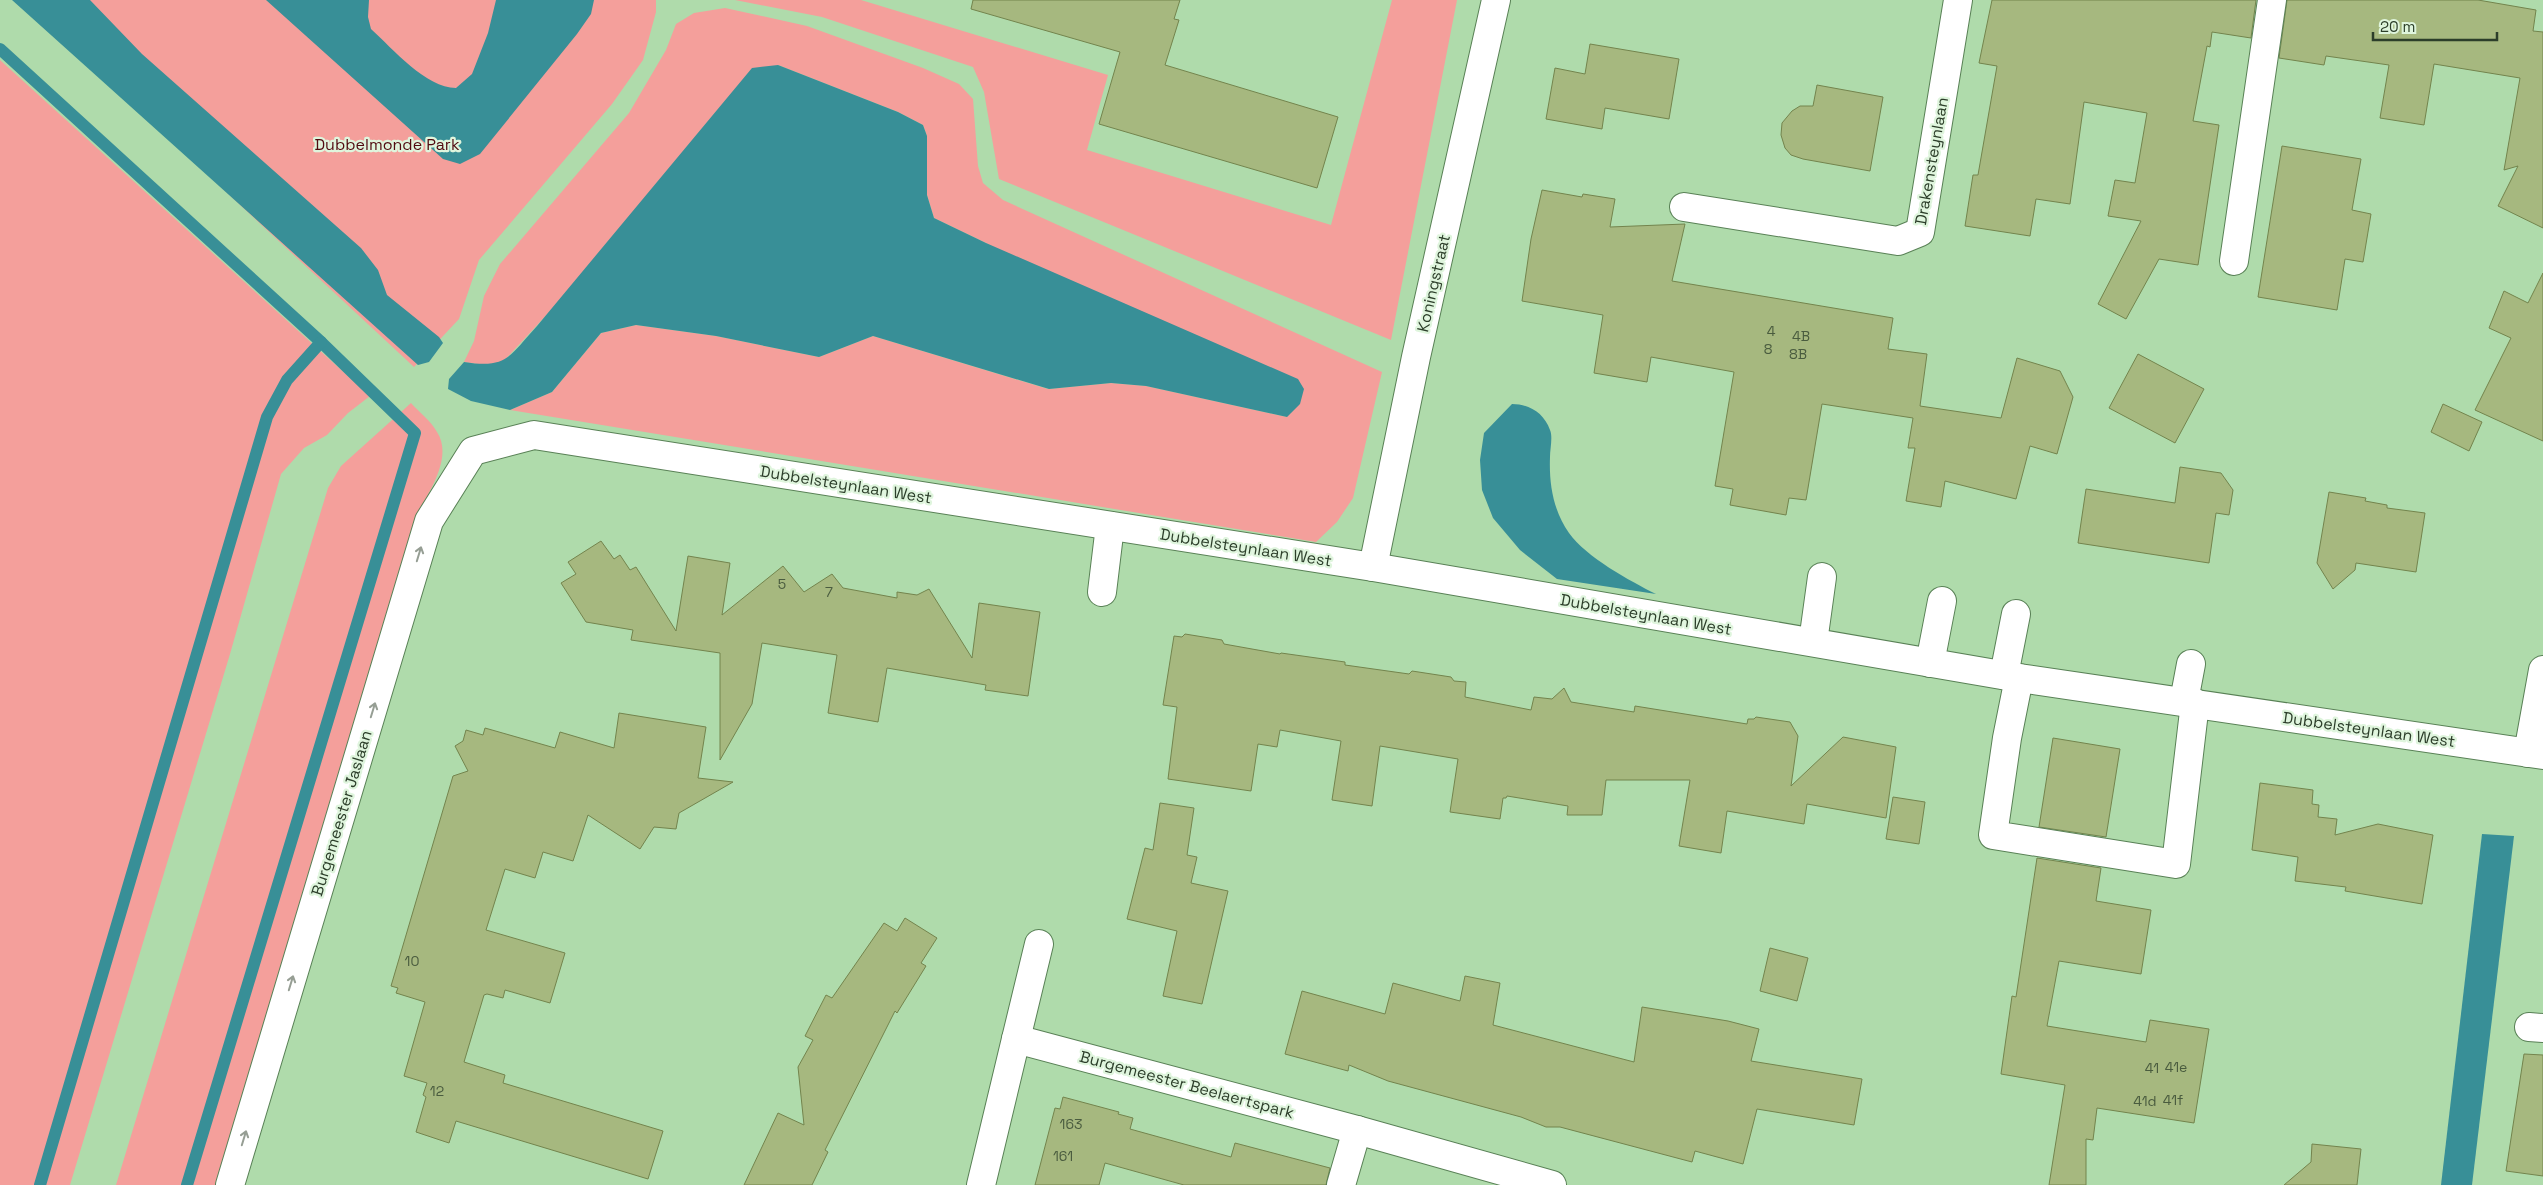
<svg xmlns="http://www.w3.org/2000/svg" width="2543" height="1185" viewBox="0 0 2543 1185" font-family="'Space Grotesk',sans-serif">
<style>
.green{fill:#f49f9b}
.water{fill:#388f97}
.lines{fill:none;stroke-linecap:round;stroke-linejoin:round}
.stream{stroke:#388f97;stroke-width:12}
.building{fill:#a6b87f;stroke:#73844d}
.minor-casing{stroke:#598156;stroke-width:30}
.minor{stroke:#fff;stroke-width:28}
.oneway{stroke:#969e94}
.labels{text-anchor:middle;stroke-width:4.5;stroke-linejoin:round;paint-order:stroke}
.number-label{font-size:14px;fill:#4a5c3f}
.park-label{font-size:16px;fill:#510a10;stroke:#dff5dd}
.street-label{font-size:16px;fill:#2c3e2a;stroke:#dff5dd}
</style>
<rect width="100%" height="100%" fill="#afdbab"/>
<g class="green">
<path d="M 20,0 L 656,0 L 656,12 L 643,60 L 612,104 L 479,260 L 459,319 L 414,367 Z"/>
<path d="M 735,0 L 861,0 L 1108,75 L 1087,150 L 1331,225 L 1392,0 L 1457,0 L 1391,340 L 999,179 L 984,92 L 973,67 L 822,17 Z"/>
<path d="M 725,8 L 807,26 L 923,68 L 959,84 L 973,99 L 978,166 L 983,183 L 1003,200 L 1382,372 L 1353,498 L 1337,522 L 1316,542 L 510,410 L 552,392 L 601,333 L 636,325 L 716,336 L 819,357 L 873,336 L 1048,389 L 1111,383 L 1146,386 L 1287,417 L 986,243 L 934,218 L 927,195 L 927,136 L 923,125 L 898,112 L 778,65 L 502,363 L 484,365 L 464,362 L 474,341 L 484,296 L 500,264 L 629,113 L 666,50 L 676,24 L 694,13 Z"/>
<path d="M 0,60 L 370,396 L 348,413 L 327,435 L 304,448 L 281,474 L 230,654 L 70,1185 L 0,1185 Z"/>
<path d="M 411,403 C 419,412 431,421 437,432 C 454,458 427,495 415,518 L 215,1185 L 116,1185 L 328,488 L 341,466 Z"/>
</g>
<g class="water">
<path d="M 12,0 L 90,0 L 142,54 L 361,248 L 378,270 L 387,295 L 439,337 L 443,343 L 429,362 L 418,365 Z"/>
<path d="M 266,0 L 369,0 L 368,17 L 371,29 C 393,49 426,88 456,88 L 472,74 L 488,33 L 496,0 L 594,0 L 591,14 L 577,34 L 480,154 L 460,164 L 443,159 Z"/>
<path d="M 778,65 L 898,112 L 923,125 L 927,136 L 927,195 L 934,218 L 986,243 L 1298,379 L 1304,389 L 1300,404 L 1287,417 L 1146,386 L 1111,383 L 1049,389 L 873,336 L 819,357 L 716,336 L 636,325 L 601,333 L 552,392 L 510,410 L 471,401 L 448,389 L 449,379 L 464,362 C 508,369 509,356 537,326 L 752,68 Z"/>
<path d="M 1512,404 C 1529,404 1544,413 1550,430 C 1553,437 1550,449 1550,457 C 1549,484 1553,510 1569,533 C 1586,557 1630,581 1656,594 L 1557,579 L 1520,550 L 1493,518 L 1482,490 L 1480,460 L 1484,433 Z"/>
<path d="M 2482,834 L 2514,836 L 2472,1185 L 2441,1185 Z"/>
</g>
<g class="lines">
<g class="stream">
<path d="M 0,49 L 321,342 L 415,433 L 187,1185"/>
<path d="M 40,1185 L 267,417 L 287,380 L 321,342"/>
</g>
</g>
<g class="building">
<path d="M 973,0 L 1180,0 L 1174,19 L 1179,20 L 1165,65 L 1338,117 L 1317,188 L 1099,124 L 1120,52 L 971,9 Z"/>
<path d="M 1992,0 L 2256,0 L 2251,38 L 2212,32 L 2210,47 L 2207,46 L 2193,121 L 2219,125 L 2198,265 L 2159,259 L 2126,319 L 2098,304 L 2141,221 L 2108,216 L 2115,180 L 2135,183 L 2147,113 L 2084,102 L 2070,204 L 2036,199 L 2030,236 L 1965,226 L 1973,175 L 1978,175 L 1997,66 L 1979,63 Z"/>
<path d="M 2287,0 L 2478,0 L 2536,10 L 2533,31 L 2543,32 L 2543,228 L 2498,206 L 2518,166 L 2504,170 L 2520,78 L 2434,64 L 2424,125 L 2380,118 L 2389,65 L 2326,56 L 2324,65 L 2279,58 Z"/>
<path d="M 1590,44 L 1679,59 L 1669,119 L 1605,108 L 1602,129 L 1546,119 L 1555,68 L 1585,74 Z"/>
<path d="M 1817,85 L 1883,97 L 1870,171 L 1803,159 L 1791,155 L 1785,148 L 1781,135 L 1782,123 L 1792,111 L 1800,106 L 1813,106 Z"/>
<path d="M 2282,146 L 2361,159 L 2352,210 L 2371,214 L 2363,262 L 2345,259 L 2337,310 L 2258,297 Z"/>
<path d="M 1542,190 L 1582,197 L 1583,194 L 1615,199 L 1610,227 L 1685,224 L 1672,281 L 1893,318 L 1888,349 L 1927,354 L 1920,406 L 2001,418 L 2017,358 L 2060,371 L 2073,397 L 2057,454 L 2030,446 L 2016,499 L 1945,481 L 1941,507 L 1906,501 L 1915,448 L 1908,448 L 1913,418 L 1822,404 L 1806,500 L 1789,498 L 1786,515 L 1730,505 L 1733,489 L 1715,486 L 1734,372 L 1651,357 L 1647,382 L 1594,373 L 1603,315 L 1522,301 L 1531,239 Z"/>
<path d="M 2543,273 L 2543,441 L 2475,410 L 2511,338 L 2489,328 L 2504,291 L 2528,303 Z"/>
<path d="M 2138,354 L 2204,389 L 2175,443 L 2109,408 Z"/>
<path d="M 2443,404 L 2482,422 L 2469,451 L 2431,432 Z"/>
<path d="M 2180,467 L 2221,473 L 2233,490 L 2229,515 L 2216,513 L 2209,563 L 2078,543 L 2086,489 L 2175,503 Z"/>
<path d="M 2329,492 L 2366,498 L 2365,501 L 2387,505 L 2387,508 L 2425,513 L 2416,572 L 2356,563 L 2355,570 L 2333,589 L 2317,563 Z"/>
<path d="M 601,541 L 614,559 L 620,555 L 630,570 L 636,567 L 676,631 L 688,556 L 730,563 L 722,615 L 783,566 L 804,592 L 832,574 L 843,588 L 897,598 L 897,592 L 917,595 L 929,589 L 972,658 L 979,603 L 1040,612 L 1028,696 L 985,690 L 986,685 L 887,668 L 878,722 L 828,713 L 837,655 L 762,643 L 752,704 L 720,760 L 720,653 L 631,640 L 633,630 L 586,622 L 561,583 L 576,574 L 568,562 Z"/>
<path d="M 1185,634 L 1222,640 L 1224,644 L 1280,654 L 1281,653 L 1345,662 L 1345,665 L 1409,674 L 1412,671 L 1451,677 L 1454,681 L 1466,682 L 1465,697 L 1531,710 L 1534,697 L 1552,699 L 1564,688 L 1571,702 L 1634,712 L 1635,706 L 1747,724 L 1748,719 L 1754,719 L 1756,717 L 1790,722 L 1798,736 L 1791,786 L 1843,737 L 1896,747 L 1886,818 L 1807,804 L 1804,824 L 1727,811 L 1721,853 L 1679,846 L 1690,780 L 1606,780 L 1602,815 L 1567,815 L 1568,806 L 1507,796 L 1506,798 L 1503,798 L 1500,819 L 1450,812 L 1458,759 L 1380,746 L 1372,806 L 1332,800 L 1341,741 L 1280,730 L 1277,747 L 1258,744 L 1251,791 L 1168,779 L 1177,707 L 1163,705 L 1174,636 L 1182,637 Z"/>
<path d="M 619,713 L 706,727 L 698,778 L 733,782 L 679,813 L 676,829 L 654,827 L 640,849 L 588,815 L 573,861 L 543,852 L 535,878 L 505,869 L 486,930 L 565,953 L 550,1003 L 505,990 L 503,998 L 487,994 L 484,995 L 464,1062 L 505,1075 L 503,1083 L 663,1131 L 648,1179 L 456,1121 L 449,1143 L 416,1132 L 426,1097 L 423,1095 L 427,1083 L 404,1076 L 425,1002 L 396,993 L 398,988 L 391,986 L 453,776 L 468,771 L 455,746 L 463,741 L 466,730 L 483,735 L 485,728 L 555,748 L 560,732 L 614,748 Z"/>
<path d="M 2053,738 L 2120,749 L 2106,837 L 2039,827 Z"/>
<path d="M 2260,783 L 2313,790 L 2312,804 L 2319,805 L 2318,817 L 2337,819 L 2335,835 L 2378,824 L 2433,835 L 2422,904 L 2345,891 L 2346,887 L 2295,881 L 2298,857 L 2252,850 Z"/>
<path d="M 1893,797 L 1925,802 L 1919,844 L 1886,839 Z"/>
<path d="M 1160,803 L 1194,808 L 1187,855 L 1197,857 L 1191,883 L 1228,891 L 1202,1004 L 1163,996 L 1177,931 L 1127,919 L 1145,848 L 1153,850 Z"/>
<path d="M 2037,858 L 2101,868 L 2096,901 L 2151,910 L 2141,974 L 2059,961 L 2047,1026 L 2146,1042 L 2150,1020 L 2209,1029 L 2194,1123 L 2097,1108 L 2093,1140 L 2086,1139 L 2086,1185 L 2049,1185 L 2065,1085 L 2001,1074 L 2012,996 L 2016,997 Z"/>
<path d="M 905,918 L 937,938 L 921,963 L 926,966 L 897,1013 L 895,1011 L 825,1150 L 828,1152 L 812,1185 L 744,1185 L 778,1113 L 804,1125 L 798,1067 L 813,1040 L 805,1036 L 826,995 L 832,998 L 884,923 L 897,931 Z"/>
<path d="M 1770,948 L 1808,958 L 1797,1001 L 1760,991 Z"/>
<path d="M 1465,976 L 1500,983 L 1493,1025 L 1634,1062 L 1642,1007 L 1728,1021 L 1759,1029 L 1751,1061 L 1862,1079 L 1854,1125 L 1757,1109 L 1743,1164 L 1695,1151 L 1692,1162 L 1560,1127 L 1546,1127 L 1521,1117 L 1388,1081 L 1349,1065 L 1348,1071 L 1285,1054 L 1302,991 L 1385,1014 L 1393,983 L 1460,1001 Z"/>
<path d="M 2524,1054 L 2543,1055 L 2543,1176 L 2506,1171 Z"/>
<path d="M 1063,1097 L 1119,1112 L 1118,1114 L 1133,1118 L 1130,1129 L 1231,1157 L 1235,1143 L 1330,1168 L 1326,1185 L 1184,1185 L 1105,1163 L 1099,1185 L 1035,1185 L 1055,1108 L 1060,1109 Z"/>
<path d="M 2312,1144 L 2361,1149 L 2357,1185 L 2284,1185 L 2311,1162 Z"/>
</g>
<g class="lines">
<g class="minor-casing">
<g id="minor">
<path d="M 1684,207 L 1898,241 L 1920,232 L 1958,0"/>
<path d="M 2234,261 L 2272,0"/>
<path d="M 1373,567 L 1416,357 L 1496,0"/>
<path d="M 1102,592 L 1110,526"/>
<path d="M 1813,642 L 1822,577"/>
<path d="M 1930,663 L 1942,601"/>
<path d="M 2004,675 L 2016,614"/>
<path d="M 2019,678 L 2007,738 L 1993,835 L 2176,864 L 2195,703"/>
<path d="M 2184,701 L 2191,664"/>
<path d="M 2528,753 L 2543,670"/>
<path d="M 2529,1027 L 2543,1028"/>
<path d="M 1016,1039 L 1039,944"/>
<path d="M 230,1185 L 429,521 L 473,451 L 534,435 L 1373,567 L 2019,678 L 2543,755"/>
<path d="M 981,1185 L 1016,1039 L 1357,1130 L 1552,1185"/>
<path d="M 1341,1185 L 1357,1130"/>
</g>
</g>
<use href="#minor" class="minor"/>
</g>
<defs><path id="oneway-shaft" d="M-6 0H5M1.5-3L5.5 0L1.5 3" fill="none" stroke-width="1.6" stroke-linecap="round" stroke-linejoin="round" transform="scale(1.25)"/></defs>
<g class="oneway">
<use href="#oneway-shaft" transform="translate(419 554) rotate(-73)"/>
<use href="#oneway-shaft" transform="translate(373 710) rotate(-73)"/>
<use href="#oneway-shaft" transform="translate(291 983) rotate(-73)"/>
<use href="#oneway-shaft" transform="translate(244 1138) rotate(-73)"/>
</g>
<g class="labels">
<g class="number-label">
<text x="1771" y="336">4</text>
<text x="1801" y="341">4B</text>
<text x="1768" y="354">8</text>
<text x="1798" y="359">8B</text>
<text x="782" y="589">5</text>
<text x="829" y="597">7</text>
<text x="412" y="966">10</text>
<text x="2176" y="1072">41e</text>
<text x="2152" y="1073">41</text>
<text x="437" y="1096">12</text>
<text x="2173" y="1105">41f</text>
<text x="2145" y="1106">41d</text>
<text x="1071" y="1129">163</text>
<text x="1063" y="1161">161</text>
</g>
<g class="park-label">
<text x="387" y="150">Dubbelmonde Park</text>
</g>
<g class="street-label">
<text transform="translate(1931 161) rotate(-80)" y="6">Drakensteynlaan</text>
<text transform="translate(1433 283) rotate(-77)" y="6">Koningstraat</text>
<text transform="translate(846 484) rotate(9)" y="6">Dubbelsteynlaan West</text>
<text transform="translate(1246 547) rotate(9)" y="6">Dubbelsteynlaan West</text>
<text transform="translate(1646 614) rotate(10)" y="6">Dubbelsteynlaan West</text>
<text transform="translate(2369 729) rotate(8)" y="6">Dubbelsteynlaan West</text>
<text transform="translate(341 813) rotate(-73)" y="6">Burgemeester Jaslaan</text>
<text transform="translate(1187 1084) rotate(15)" y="6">Burgemeester Beelaertspark</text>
</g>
</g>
<path d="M2373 32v8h124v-8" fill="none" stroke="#2c3e2a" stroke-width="2.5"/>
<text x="2380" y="32" font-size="15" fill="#2c3e2a" stroke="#dff5dd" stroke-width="4" paint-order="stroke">20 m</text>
</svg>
